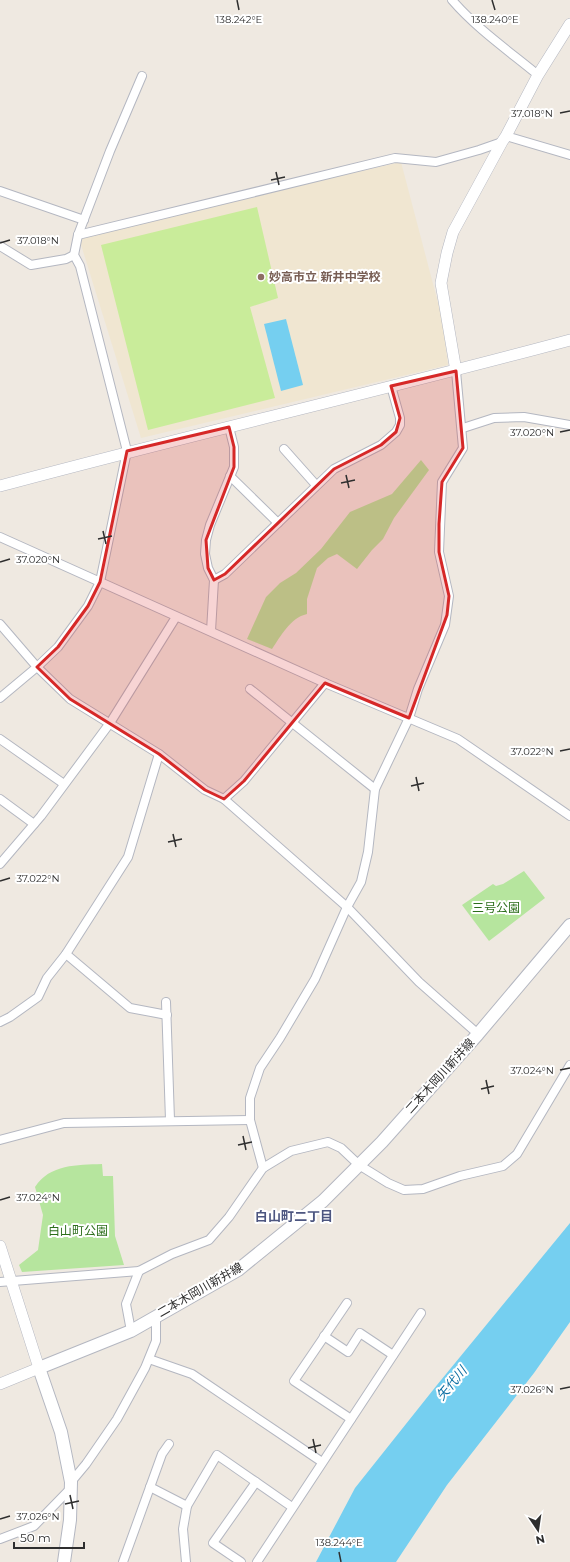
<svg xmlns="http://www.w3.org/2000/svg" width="570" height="1562" viewBox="0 0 570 1562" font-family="Montserrat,'Noto Sans JP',sans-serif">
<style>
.education{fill:#f0e6d1}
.green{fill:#b6e59e}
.pitch{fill:#c9ec9a}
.water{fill:#75cff0}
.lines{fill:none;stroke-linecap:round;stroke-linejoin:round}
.minor-casing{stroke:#b4b7c1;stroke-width:10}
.tertiary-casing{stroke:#b4b7c1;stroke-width:12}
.secondary-casing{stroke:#b4b7c1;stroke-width:14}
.minor{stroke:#fff;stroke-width:8}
.tertiary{stroke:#fff;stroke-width:11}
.secondary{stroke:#fff;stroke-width:12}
.marked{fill:#d62828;fill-opacity:0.2;stroke:#d62828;stroke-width:3;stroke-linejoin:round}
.ticks{fill:none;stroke:#2e2e2e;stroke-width:1.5}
.education-dot{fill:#8d6e63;stroke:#fff;stroke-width:1.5}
.labels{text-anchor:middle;stroke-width:4;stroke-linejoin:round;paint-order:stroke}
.education-label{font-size:12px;font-weight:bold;fill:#785e54;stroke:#fff;text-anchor:start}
.park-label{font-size:12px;fill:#2c6e1b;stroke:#fff}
.street-label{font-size:12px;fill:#2e2e2e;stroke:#fff}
.neighbourhood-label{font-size:13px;font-weight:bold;fill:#4d5680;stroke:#fff}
.water-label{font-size:13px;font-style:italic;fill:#0d6fa3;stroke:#fff}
.ticks-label{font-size:10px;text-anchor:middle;fill:#2e2e2e;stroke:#fff;stroke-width:4;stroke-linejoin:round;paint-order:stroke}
</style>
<rect width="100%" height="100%" fill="#efe9e1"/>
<path class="education" d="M 401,162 L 442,318 L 448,365 L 141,438 L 78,235 Z"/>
<g class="green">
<path d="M 421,460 L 429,470 L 394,518 L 383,539 L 372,550 L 357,569 L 337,554 L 328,558 L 317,568 L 307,599 L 307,614 C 290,618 281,636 272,649 L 247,639 L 266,597 L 280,583 L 296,573 L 321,549 L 350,512 L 392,494 Z"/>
<path d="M 524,871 L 545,898 L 489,941 L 462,905 L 493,884 L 496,886 L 503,884 Z"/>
<path d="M 102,1164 L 103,1176 L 113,1176 L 115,1236 L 124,1265 L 22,1272 L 19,1265 L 38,1250 L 43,1215 L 35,1187 C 50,1164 77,1165 102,1164 Z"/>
</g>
<path class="pitch" d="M 257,207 L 278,298 L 250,307 L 275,398 L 148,430 L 101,245 Z"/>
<g class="water">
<path d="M 286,319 L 303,385 L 281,391 L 264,324 Z"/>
<path d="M 570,1223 L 570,1322 L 534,1373 L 447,1485 L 396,1562 L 316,1562 L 355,1488 L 437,1385 Z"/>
</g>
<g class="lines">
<g class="minor-casing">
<g id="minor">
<path d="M 452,0 C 477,29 509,51 538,75"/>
<path d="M 506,136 L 570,155"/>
<path d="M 0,191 L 84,220"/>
<path d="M 78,235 L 395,158 L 436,162 L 479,150 L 502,142"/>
<path d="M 0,246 L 31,265 L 66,259 L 74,255"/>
<path d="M 463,428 L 494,418 L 524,417 L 570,425"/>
<path d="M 284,449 L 316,485"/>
<path d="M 230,476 L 278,523"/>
<path d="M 0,537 L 325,683 L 458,739 L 570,816"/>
<path d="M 214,580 L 225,574 L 334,469 L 381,445 L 396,432 L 400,425 L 400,418 L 391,386"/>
<path d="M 0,624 L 37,667 L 70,699 L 159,754 L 205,790 L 224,799 L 347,907 L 419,982 L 478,1034"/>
<path d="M 211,631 L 214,580 L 208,568 L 205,554 L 206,540 L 210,525 L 234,467 L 234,447 L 229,427"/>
<path d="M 250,689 L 375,789"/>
<path d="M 0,698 L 37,667 L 58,647 L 88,606 L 100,582 L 127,451 L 80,266 L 74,255 L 78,235 L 110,151 L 142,76"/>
<path d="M 0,739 L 64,784"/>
<path d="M 0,799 L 34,824"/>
<path d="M 224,799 L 244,781 L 325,683"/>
<path d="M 0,864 L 41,816 L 110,723 L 176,617"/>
<path d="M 66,954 L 130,1008 L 167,1015"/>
<path d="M 166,1002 L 170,1120"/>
<path d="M 0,1022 L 10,1017 L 38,997 L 47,978 L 66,954 L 128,857 L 159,754"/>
<path d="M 0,1140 L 64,1123 L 250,1120"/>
<path d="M 263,1168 L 250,1120 L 250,1098 L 260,1068 L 280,1038 L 315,979 L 347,907 L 361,882 L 368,852 L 375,789 L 409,718 L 418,689 L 445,625 L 449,596 L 439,552 L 442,482 L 463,448 L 456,371"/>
<path d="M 0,1282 L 139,1271 L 172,1254 L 209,1240 L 229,1217 L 263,1168 L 291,1151 L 328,1142 L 341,1148 L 359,1165 L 388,1183 L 404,1190 L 423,1189 L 460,1176 L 503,1166 L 517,1154 L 570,1065"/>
<path d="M 347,1303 L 294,1381 L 351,1419"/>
<path d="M 131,1331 L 126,1304 L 139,1271"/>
<path d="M 324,1336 L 348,1352 L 360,1333 L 393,1355"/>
<path d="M 149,1359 L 192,1374 L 322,1462"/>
<path d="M 71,1482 L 86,1464 L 117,1419 L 145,1368 L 156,1341 L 156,1316"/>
<path d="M 150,1487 L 187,1506 L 217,1455 L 292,1507"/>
<path d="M 0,1539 L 34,1526 L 70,1489"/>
<path d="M 123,1562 L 162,1454 L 169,1444"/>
<path d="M 186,1562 L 183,1529 L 187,1506"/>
<path d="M 241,1562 L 213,1543 L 256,1482"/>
<path d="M 257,1562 L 421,1313"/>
</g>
</g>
<g class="tertiary-casing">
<g id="tertiary">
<path d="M 456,371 L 441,283 L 447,253 L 453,232 L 502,142 L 506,136 L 538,75 L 570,24"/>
<path d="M 0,486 C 189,435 381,391 570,340"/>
<path d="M 0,1246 L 39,1368 L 0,1384"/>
</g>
</g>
<g class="secondary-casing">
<path id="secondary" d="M 64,1562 L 70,1520 L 71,1482 L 61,1432 L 39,1368 L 131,1331 L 238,1270 L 323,1201 L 382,1142 L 478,1034 L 570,925"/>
</g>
<use href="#minor" class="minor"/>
<use href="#tertiary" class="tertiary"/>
<use href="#secondary" class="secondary"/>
</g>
<path class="marked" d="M 456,371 L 463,448 L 442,482 L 439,524 L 439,552 L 449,596 L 447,615 L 409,718 L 325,683 L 244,781 L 224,799 L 205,790 L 159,754 L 70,699 L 37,667 L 58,647 L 88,606 L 100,582 L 127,451 L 229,427 L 234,447 L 234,467 L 206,540 L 208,568 L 214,580 L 225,574 L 334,469 L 381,445 L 396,432 L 400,418 L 391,386 Z"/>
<path class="ticks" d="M 237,0 L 239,10M 492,0 L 495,10M 560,113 L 570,111M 276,172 L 279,185M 271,180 L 285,177M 0,243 L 10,240M 560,432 L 570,430M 346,475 L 349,488M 341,483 L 355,480M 103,531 L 106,544M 98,539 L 112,536M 0,562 L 10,559M 560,751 L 570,749M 416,777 L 419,791M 411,786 L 424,783M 173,834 L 176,847M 168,842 L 182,839M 0,881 L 10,878M 560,1070 L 570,1068M 486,1080 L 489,1094M 481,1089 L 494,1086M 243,1136 L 246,1150M 238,1145 L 252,1142M 0,1200 L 10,1197M 560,1389 L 570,1387M 313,1439 L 316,1453M 308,1448 L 321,1445M 70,1495 L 73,1509M 65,1504 L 79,1501M 0,1519 L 10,1516M 339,1552 L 341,1562"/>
<circle class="education-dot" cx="261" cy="277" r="4"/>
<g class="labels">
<g class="education-label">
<text x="269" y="281">妙高市立 新井中学校</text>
</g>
<g class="park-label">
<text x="496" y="912">三号公園</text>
<text x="78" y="1235">白山町公園</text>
</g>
<g class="street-label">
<text transform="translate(440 1076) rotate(-48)" y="4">二本木岡川新井線</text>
<text transform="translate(200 1290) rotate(-30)" y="4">二本木岡川新井線</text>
</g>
<g class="neighbourhood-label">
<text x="294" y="1221">白山町二丁目</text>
</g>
<g class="water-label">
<text transform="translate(451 1383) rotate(-50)" y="5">矢代川</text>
</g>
</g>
<g class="ticks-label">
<text x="239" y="23">138.242°E</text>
<text x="495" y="23">138.240°E</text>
<text x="532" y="117">37.018°N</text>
<text x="38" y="244">37.018°N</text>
<text x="532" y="436">37.020°N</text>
<text x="38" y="563">37.020°N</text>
<text x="532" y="755">37.022°N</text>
<text x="38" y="882">37.022°N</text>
<text x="532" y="1074">37.024°N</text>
<text x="38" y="1201">37.024°N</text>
<text x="532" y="1393">37.026°N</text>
<text x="38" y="1520">37.026°N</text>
<text x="339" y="1546">138.244°E</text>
</g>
<g transform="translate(538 1530) rotate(167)" stroke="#ffffff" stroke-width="3" paint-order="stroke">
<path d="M0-3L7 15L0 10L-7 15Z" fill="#2e2e2e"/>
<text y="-6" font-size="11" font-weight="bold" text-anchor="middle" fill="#2e2e2e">N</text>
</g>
<path d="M14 1542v6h70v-6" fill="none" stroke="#2e2e2e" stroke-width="2"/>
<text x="20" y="1542" font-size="12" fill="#2e2e2e" stroke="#ffffff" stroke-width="3" paint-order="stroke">50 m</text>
</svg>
